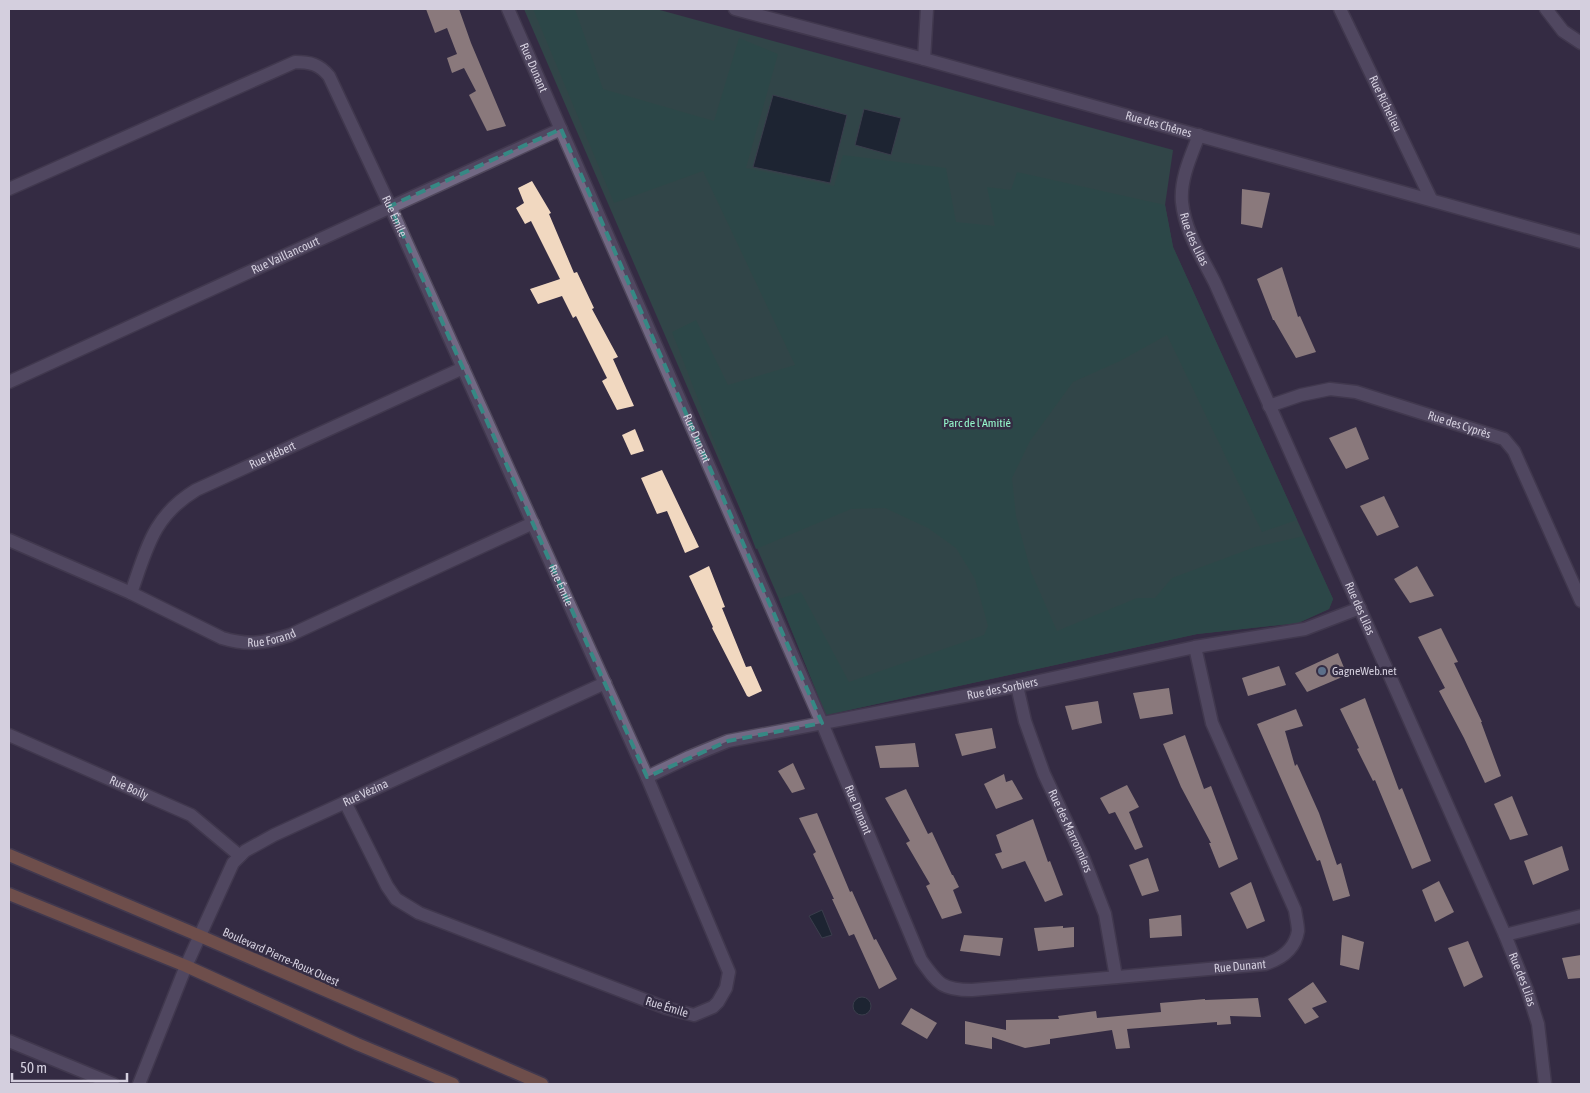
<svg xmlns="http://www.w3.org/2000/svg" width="1590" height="1093" viewBox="0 0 1590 1093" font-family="'Asap Condensed',sans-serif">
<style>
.green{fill:#2d654e}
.forest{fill:#23694e}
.water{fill:#021c1d;stroke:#415257}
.building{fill:#f1d8c0}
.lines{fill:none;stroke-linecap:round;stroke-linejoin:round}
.street-casing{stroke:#50485c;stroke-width:15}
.primary-casing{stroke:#50485c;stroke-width:15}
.street{stroke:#726984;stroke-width:12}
.primary{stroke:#b37955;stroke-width:12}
.marked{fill:none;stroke:#368884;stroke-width:4;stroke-dasharray:10 6;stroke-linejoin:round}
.service-dot{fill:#5c6f8a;stroke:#342c43;stroke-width:2}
.labels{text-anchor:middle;stroke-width:5;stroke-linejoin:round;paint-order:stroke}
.street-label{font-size:12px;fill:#d4cfde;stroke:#342c43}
.park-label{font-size:12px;fill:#95f8cc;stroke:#342c43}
.poi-label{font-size:12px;fill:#d4cfde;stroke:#342c43;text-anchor:start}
</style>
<rect width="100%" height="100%" fill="#342c43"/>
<path class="green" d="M 524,9 L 656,9 L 1173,150 L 1165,205 L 1173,247 L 1333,599 L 1329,609 L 1298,623 L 1197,634 L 826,715 L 779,599 Z"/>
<path class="forest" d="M 533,9 L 575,9 L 603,89 L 714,121 L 739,38 L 778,54 L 746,168 L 834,186 L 843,155 L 946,168 L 956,222 L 995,226 L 987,187 L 1011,190 L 1017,172 L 1165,205 L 1173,247 L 1297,520 L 1262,532 L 1167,335 L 1120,361 L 1073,382 L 1030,441 L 1012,478 L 1016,516 L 1031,572 L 1057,631 L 1137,598 L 1155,598 L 1172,578 L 1255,547 L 1304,536 L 1333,599 L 1329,609 L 1298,623 L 1197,634 L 826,715 L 779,599 L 801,592 L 849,682 L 984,635 L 988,626 L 975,579 L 956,548 L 928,528 L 885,508 L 851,509 L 756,549 L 672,332 L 696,320 L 728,385 L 795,365 L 703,171 L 614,203 Z"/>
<g class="water">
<path d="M 773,95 L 847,115 L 830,183 L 753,167 Z"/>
<path d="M 864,109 L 901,118 L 891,155 L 855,145 Z"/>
<path d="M 822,910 L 832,935 L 822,938 L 809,916 Z"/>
<circle cx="862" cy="1006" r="9"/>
</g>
<g class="building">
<path d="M 426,9 L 459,9 L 471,43 L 506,126 L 487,131 L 469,95 L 476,91 L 464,68 L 452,73 L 447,58 L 457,54 L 447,28 L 435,33 Z"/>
<path d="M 532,181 L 551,213 L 549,214 L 574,273 L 577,272 L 594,308 L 592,309 L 618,357 L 613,359 L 634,406 L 617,410 L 602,381 L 607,378 L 576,316 L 573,318 L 562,296 L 538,304 L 530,289 L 560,279 L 531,221 L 525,224 L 516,208 L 524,203 L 518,188 Z"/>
<path d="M 1242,189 L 1270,193 L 1262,228 L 1241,224 Z"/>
<path d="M 1282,267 L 1298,317 L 1300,316 L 1316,352 L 1296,358 L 1274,320 L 1273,320 L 1257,279 Z"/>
<path d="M 1356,427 L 1369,459 L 1346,469 L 1329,438 Z"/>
<path d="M 635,429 L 644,451 L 631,455 L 622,435 Z"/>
<path d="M 662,470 L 699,547 L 685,553 L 667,511 L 657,514 L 641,478 Z"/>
<path d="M 1384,496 L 1399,527 L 1377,536 L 1360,506 Z"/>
<path d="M 709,566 L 725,607 L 722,608 L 746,667 L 751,666 L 762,691 L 749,697 L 747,696 L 712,628 L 713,627 L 689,576 Z"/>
<path d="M 1417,566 L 1434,596 L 1410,603 L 1394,579 Z"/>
<path d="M 1441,628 L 1458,662 L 1454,663 L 1482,722 L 1481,722 L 1501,776 L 1485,783 L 1464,738 L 1439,691 L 1445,688 L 1418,637 Z"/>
<path d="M 1338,653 L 1347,675 L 1307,692 L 1295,673 Z"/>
<path d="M 1279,666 L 1286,685 L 1248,696 L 1242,678 Z"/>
<path d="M 1169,688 L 1173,714 L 1140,719 L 1133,693 Z"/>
<path d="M 1365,698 L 1399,790 L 1402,788 L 1431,861 L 1412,869 L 1375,780 L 1373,781 L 1357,749 L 1359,748 L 1340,709 Z"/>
<path d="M 1098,701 L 1102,723 L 1072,730 L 1065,706 Z"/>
<path d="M 1296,709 L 1303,726 L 1285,731 L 1295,766 L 1297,764 L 1319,813 L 1337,865 L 1341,863 L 1350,896 L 1333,901 L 1320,860 L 1317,861 L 1257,724 Z"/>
<path d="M 992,728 L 996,748 L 962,756 L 955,734 Z"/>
<path d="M 1185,735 L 1204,789 L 1211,786 L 1238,859 L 1219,868 L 1209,843 L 1211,843 L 1181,787 L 1163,744 Z"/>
<path d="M 915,743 L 919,767 L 880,768 L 875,746 Z"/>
<path d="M 793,763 L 805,789 L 792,793 L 778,771 Z"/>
<path d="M 1004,774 L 1006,782 L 1012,780 L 1023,799 L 996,809 L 984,784 Z"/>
<path d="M 1127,785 L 1139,807 L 1129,812 L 1143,847 L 1135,850 L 1115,812 L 1109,814 L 1100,798 Z"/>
<path d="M 906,789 L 928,834 L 932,832 L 952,875 L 953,875 L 959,887 L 953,890 L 962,913 L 942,919 L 926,886 L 930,884 L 906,843 L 910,841 L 885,798 Z"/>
<path d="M 1512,796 L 1528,835 L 1510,840 L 1494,804 Z"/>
<path d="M 817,813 L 850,892 L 852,891 L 874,940 L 876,939 L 897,979 L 879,989 L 854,934 L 849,936 L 832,899 L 834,899 L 813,854 L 816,852 L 799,818 Z"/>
<path d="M 1033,819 L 1048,862 L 1050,861 L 1063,895 L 1045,902 L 1025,861 L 1002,869 L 995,854 L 1002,852 L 996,835 Z"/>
<path d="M 1562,846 L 1569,870 L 1533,885 L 1524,861 Z"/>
<path d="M 1148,858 L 1159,891 L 1142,896 L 1129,865 Z"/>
<path d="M 1439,881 L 1454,912 L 1435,922 L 1422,890 Z"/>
<path d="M 1251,882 L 1265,921 L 1247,929 L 1230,893 Z"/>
<path d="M 1181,915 L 1182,936 L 1150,938 L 1149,919 Z"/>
<path d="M 1063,926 L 1063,928 L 1074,927 L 1074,947 L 1038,951 L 1034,928 Z"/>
<path d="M 964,935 L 1003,938 L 1000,956 L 960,951 Z"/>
<path d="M 1342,935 L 1364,942 L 1359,970 L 1340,965 Z"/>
<path d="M 1468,941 L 1483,977 L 1464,987 L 1448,948 Z"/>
<path d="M 1581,955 L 1581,978 L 1568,979 L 1562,958 Z"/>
<path d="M 1313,982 L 1327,1002 L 1312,1008 L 1319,1017 L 1305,1024 L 1288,999 Z"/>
<path d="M 1258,998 L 1261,1017 L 1230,1016 L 1231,1024 L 1217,1025 L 1217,1022 L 1127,1029 L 1130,1048 L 1116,1049 L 1112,1030 L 1050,1039 L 1050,1044 L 1025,1048 L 992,1037 L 992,1049 L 965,1044 L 965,1021 L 1006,1030 L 1006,1020 L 1059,1019 L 1058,1016 L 1096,1011 L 1097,1018 L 1161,1012 L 1160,1003 L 1205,999 L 1205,1000 Z"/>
<path d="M 911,1008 L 937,1023 L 927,1039 L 901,1024 Z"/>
</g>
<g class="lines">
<g class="street-casing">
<g id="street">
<path id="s1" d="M 508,9 L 822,723 L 921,960 C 938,984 942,990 972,990 L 1265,964 C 1281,959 1295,949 1298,931 C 1298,925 1296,917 1295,910 L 1212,723 L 1195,647"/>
<path id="s2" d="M 735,9 L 924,59 L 1581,242"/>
<path id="s3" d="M 1340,9 L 1431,199"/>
<path d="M 1546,9 L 1563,31 L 1581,43"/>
<path d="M 924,59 L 927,9"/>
<path id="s4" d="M 1199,135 C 1191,156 1180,179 1182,202 C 1185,232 1202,257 1215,283 C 1226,308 1237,332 1248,357 L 1505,935 L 1527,990 L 1538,1024 L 1545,1084"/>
<path id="s5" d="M 9,189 L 295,62 C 310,62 319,64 329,76 L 390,206 L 647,777 L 729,972 L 726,988 L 718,1002 L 713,1007 L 694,1015 L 666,1008 L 419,913 L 396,899 L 387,886 L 345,802"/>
<path id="s6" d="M 9,382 L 561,129"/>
<path id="s7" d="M 1269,406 L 1301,395 L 1330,389 L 1356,392 L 1504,439 L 1514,451 L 1581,601"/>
<path id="s8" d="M 9,540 L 131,593 L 222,638 C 248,646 265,643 290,635 L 533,523"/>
<path id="s9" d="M 131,593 C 147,548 153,516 196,490 L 463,368"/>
<path id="s10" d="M 1017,686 L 1025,721 L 1044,774 L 1083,857 L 1105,914 L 1116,977"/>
<path id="s11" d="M 9,735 L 191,815 L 240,856"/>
<path id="s12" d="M 647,777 L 689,757 L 728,741 L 1017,686 L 1195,647 L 1305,629 L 1360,608"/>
<path d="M 1505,935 L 1581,916"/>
<path d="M 9,1041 L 113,1084"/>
<path id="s13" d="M 139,1084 L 186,966 L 233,863 L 245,851 L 274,835 L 605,683"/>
</g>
</g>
<g class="primary-casing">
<g id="primary">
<path d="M 9,855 L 200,936 L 542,1084"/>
<path d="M 9,894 L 186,966 L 357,1044 L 453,1084"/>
</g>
</g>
<use href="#street" class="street"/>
<use href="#primary" class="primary"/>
</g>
<path d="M0 0H1590V1093H0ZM 561,129 L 822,723 L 728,741 L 647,777 L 390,206 Z" fill="#342c43" fill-opacity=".55" fill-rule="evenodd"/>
<path class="marked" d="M 561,129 L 822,723 L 728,741 L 647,777 L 390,206 Z"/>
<circle class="service-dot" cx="1322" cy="671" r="5"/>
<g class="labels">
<g class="street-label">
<text dy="4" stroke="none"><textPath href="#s1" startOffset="64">Rue Dunant</textPath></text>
<text dy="4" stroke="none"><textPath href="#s3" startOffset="105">Rue Richelieu</textPath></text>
<text dy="4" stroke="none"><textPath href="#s2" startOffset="439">Rue des Chênes</textPath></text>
<text dy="4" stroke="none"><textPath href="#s5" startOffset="506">Rue Émile</textPath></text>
<text dy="4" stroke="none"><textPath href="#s4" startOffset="109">Rue des Lilas</textPath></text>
<text dy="4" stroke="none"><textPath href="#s6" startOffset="304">Rue Vaillancourt</textPath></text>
<text dy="4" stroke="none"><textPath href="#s7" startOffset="198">Rue des Cyprès</textPath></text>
<text dy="4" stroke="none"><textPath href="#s1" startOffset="469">Rue Dunant</textPath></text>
<text dy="4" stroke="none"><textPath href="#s9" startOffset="209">Rue Hébert</textPath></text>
<text dy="4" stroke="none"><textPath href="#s5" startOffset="911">Rue Émile</textPath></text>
<text dy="4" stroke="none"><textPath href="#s4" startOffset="514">Rue des Lilas</textPath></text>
<text dy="4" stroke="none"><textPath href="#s8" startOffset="285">Rue Forand</textPath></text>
<text dy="4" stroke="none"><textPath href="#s12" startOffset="368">Rue des Sorbiers</textPath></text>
<text dy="4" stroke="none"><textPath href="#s11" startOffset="131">Rue Boily</textPath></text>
<text dy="4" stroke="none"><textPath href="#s13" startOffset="391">Rue Vézina</textPath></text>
<text dy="4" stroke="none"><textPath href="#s1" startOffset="874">Rue Dunant</textPath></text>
<text dy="4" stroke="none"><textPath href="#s10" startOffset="155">Rue des Marronniers</textPath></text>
<text transform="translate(281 957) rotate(24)" y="4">Boulevard Pierre-Roux Ouest</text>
<text dy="4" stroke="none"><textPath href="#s1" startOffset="1369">Rue Dunant</textPath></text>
<text dy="4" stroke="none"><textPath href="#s4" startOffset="919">Rue des Lilas</textPath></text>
<text transform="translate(667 1007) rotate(17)" y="4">Rue Émile</text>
</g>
<g class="park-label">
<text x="977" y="427">Parc de l'Amitié</text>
</g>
<g class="poi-label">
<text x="1332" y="675">GagneWeb.net</text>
</g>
</g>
<rect width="1590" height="1093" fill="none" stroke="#d4cfde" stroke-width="20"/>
<path d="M12 1073v8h115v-8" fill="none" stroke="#d4cfde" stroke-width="2.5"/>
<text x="20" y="1073" font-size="15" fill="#d4cfde" stroke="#342c43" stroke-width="4" paint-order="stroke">50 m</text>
</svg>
